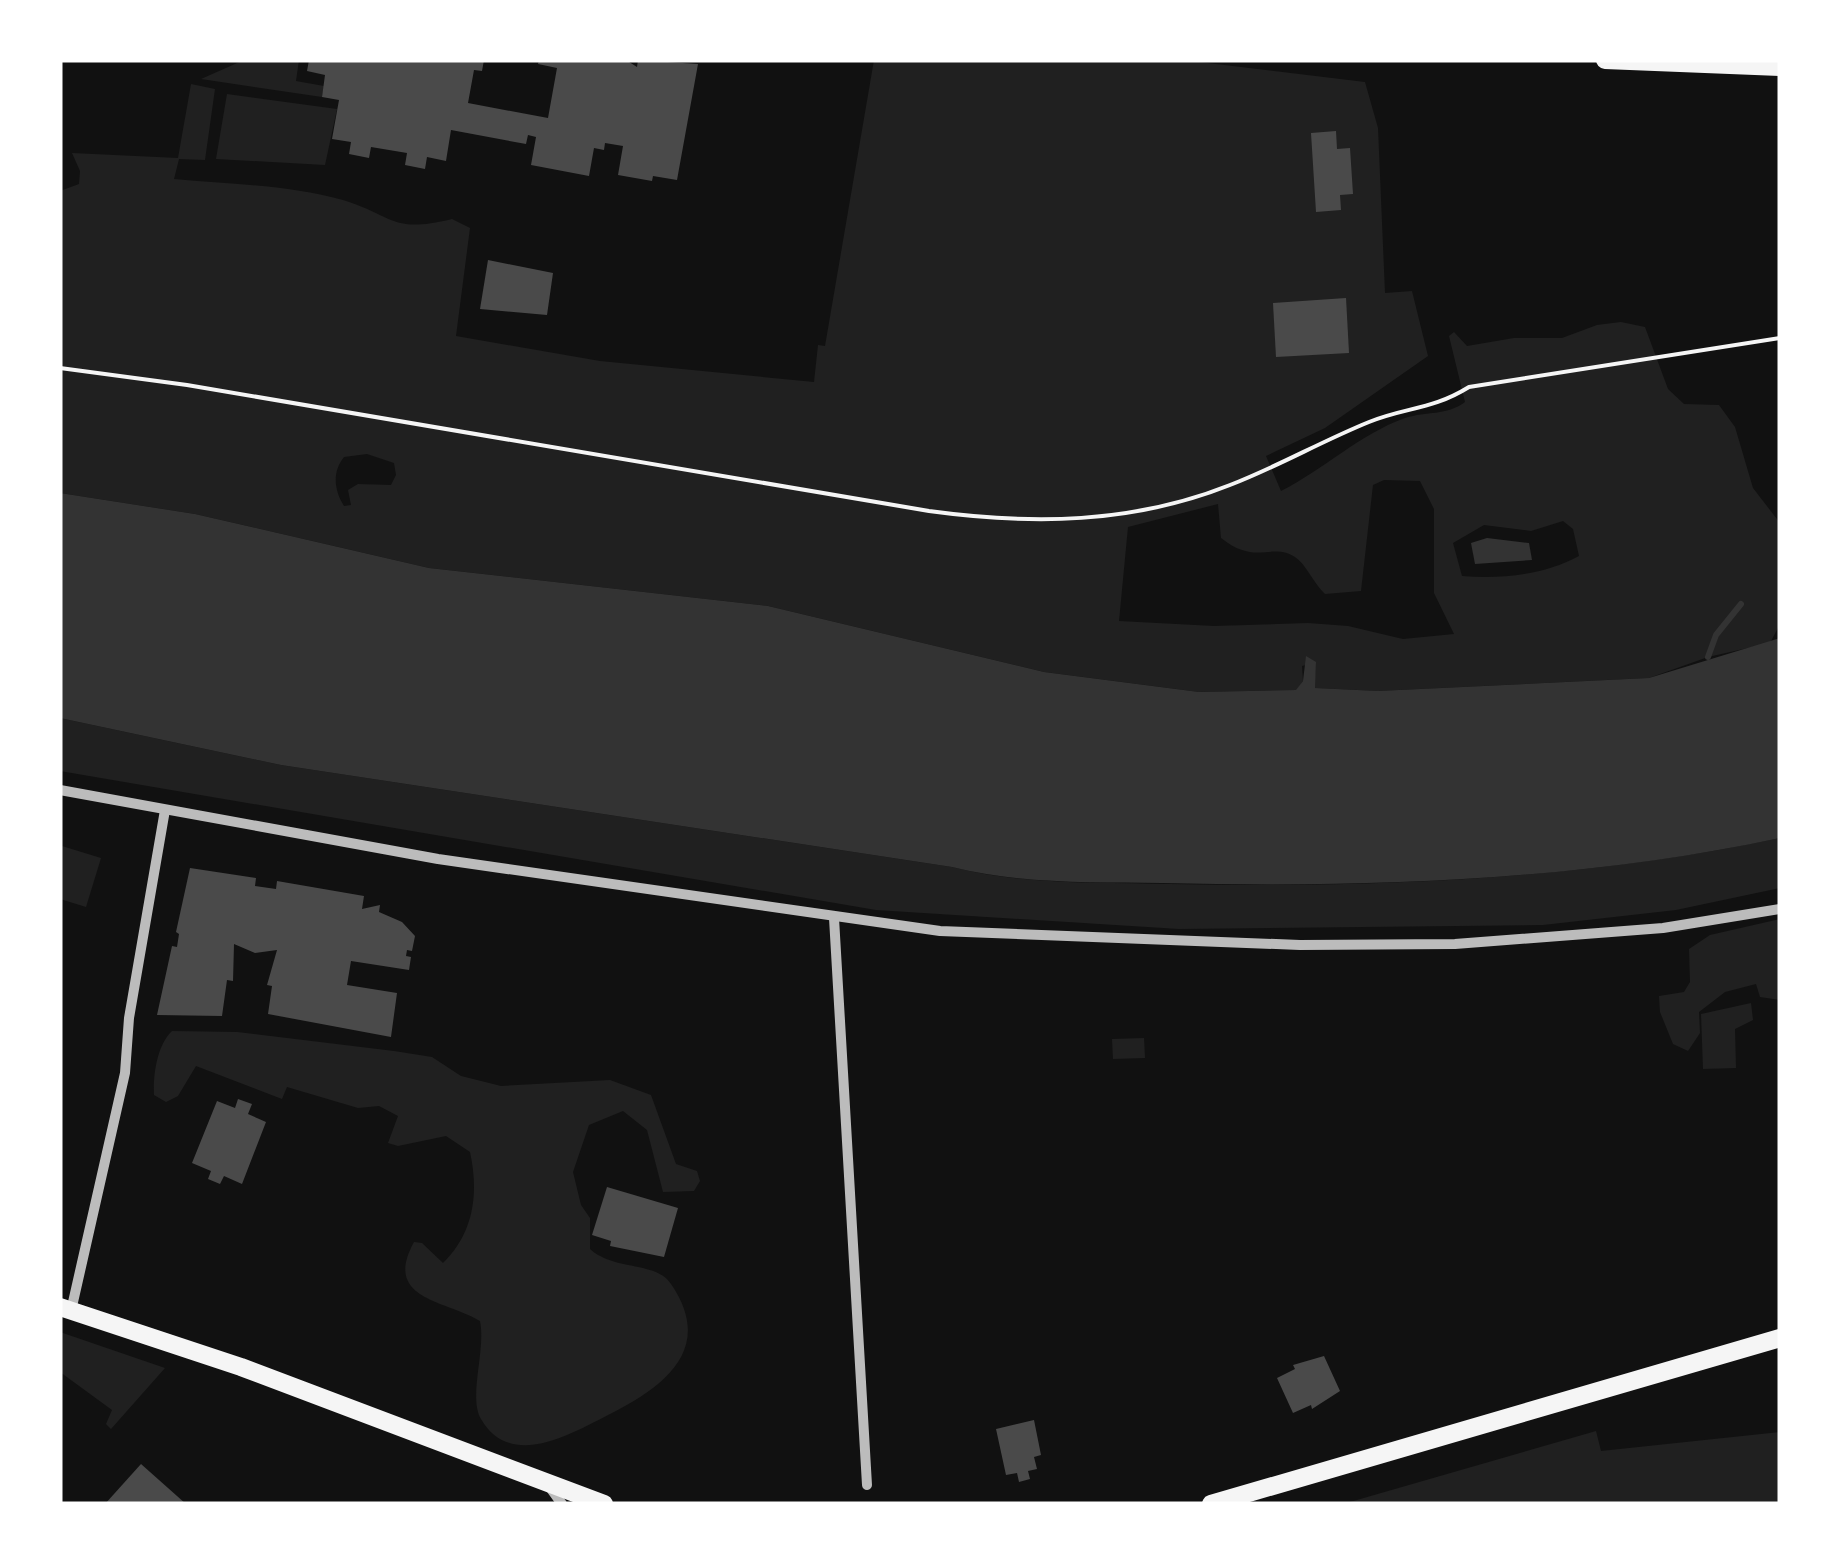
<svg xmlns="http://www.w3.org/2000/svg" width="1840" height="1564" viewBox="0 0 1840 1564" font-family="'Alegreya Sans',sans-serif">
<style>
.green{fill:#202020;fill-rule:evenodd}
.water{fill:#333}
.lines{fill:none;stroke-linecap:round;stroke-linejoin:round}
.stream{stroke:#333;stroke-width:6}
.building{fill:#4a4a4a}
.path{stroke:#f5f5f5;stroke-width:4}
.minor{stroke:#bcbcbc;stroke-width:10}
.primary{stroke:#f5f5f5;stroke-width:18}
</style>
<rect width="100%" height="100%" fill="#111"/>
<g class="green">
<path d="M 244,60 L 299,60 L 296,81 L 324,86 L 322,97 L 201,79 Z"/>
<path d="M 874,60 L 1183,60 L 1365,82 L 1378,128 L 1385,293 L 1412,291 L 1428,356 L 1325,428 L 1266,456 L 1281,491 C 1323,470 1360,434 1405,418 C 1427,411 1446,416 1465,402 L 1449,336 L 1454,332 L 1467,346 L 1514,338 L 1562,338 L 1597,325 L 1621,322 L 1645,327 L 1668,389 L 1684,404 L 1719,405 L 1735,427 L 1753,488 L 1780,523 L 1780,624 L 1770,643 L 1708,657 L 1649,678 L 1378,691 L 1314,688 L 1316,662 L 1302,666 L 1303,681 L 1297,690 L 1199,692 L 1044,672 L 768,606 L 429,568 L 195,514 L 60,493 L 60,191 L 79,184 L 80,171 L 72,153 L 178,158 L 191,84 L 215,89 L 205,160 L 179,159 L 174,179 C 229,184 289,185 343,200 C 395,216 391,234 452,219 L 470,228 L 456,336 L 600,361 L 814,382 L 818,345 L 825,346 ZM 367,454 L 394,463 L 396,475 L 391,485 L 358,484 L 348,490 L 351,505 L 344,506 C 334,490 332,472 344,457 ZM 1384,480 L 1420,481 L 1434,509 L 1434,593 L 1454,634 L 1403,639 L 1348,626 L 1308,623 L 1214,626 L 1119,621 L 1128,527 L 1218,504 L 1221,538 C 1256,566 1271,542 1295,557 C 1306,564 1314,584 1325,594 L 1361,591 L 1373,485 ZM 1563,521 L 1573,529 L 1579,556 C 1544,575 1502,579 1462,576 L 1453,543 L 1484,525 L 1531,531 Z"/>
<path d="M 227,94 L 337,109 L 325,165 L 216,159 Z"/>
<path d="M 60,718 L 281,765 L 952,867 C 1023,885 1097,882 1170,884 C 1373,888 1581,880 1780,838 L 1780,888 L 1676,910 L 1543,925 L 1179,929 L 876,910 L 60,771 Z"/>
<path d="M 62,846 L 101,858 L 86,907 L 60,899 Z"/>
<path d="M 1780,919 L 1780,1000 L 1760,997 L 1756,984 L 1725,992 L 1699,1012 L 1700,1033 L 1688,1051 L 1673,1044 L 1660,1012 L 1659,996 L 1684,992 L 1690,982 L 1689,949 L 1710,935 Z"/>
<path d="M 1751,1003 L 1753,1020 L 1735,1029 L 1736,1068 L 1703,1069 L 1701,1014 Z"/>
<path d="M 172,1031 L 237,1032 L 394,1051 L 432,1057 L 461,1076 L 501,1086 L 610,1080 L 651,1095 L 676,1164 L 697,1171 L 700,1181 L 694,1191 L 663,1192 L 647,1130 L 623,1111 L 589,1125 L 573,1172 L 581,1205 L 590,1218 L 590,1249 C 614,1271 656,1261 671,1284 C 715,1348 665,1386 612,1413 C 576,1431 511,1472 481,1419 C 468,1397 486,1351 480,1321 C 446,1300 382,1300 414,1242 L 422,1243 L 443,1263 C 474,1233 479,1193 470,1152 L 446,1136 L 398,1146 L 388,1143 L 398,1116 L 379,1106 L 358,1108 L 287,1087 L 282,1099 L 196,1066 L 178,1096 L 166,1102 L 154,1095 C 153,1075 157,1045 172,1031 Z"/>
<path d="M 1144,1038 L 1145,1058 L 1113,1059 L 1112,1039 Z"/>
<path d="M 60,1332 L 165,1368 L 111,1429 L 106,1424 L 112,1410 L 60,1372 Z"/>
<path d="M 1596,1431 L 1601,1451 L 1780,1432 L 1780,1504 L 1343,1504 Z"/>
</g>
<g class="water">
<path d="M 60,493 L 195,514 L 429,568 L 768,606 L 1044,672 L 1199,692 L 1296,690 L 1303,681 L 1306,656 L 1316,662 L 1315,688 L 1378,691 L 1649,678 L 1780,638 L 1780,838 C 1579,881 1368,888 1162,883 C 1092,882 1021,884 952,867 L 281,765 L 60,718 Z"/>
<path d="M 1487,538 L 1529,543 L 1532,560 L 1475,564 L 1471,543 Z"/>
</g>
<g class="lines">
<path class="stream" d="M 1708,657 L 1716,635 L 1741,604"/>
</g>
<g class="building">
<path d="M 309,60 L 484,60 L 482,71 L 474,70 L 468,103 L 548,118 L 557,68 L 538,64 L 539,60 L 626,60 L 637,67 L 638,60 L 698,64 L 677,180 L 653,176 L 652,181 L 618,175 L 623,146 L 605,143 L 604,150 L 594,148 L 589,176 L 531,165 L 536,137 L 528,135 L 526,144 L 451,130 L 446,161 L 427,157 L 425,169 L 405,165 L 407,153 L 371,147 L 369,158 L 349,154 L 351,142 L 332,139 L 339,100 L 322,97 L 325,75 L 307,71 Z"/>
<path d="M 1336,131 L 1337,149 L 1350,148 L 1353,194 L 1340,195 L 1341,210 L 1316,212 L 1311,133 Z"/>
<path d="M 488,260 L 553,273 L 547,315 L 480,309 Z"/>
<path d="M 1346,298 L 1349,353 L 1276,357 L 1273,303 Z"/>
<path d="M 190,868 L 256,878 L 255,886 L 276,889 L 277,881 L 364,896 L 362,909 L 380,905 L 379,912 L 402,922 L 415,936 L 412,951 L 407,950 L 406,956 L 411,957 L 409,970 L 351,961 L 347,985 L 397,993 L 391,1037 L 268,1014 L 272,986 L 267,985 L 277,950 L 255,953 L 234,944 L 233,981 L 227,980 L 222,1016 L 157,1015 L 172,946 L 177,947 L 179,934 L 176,932 Z"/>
<path d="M 238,1099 L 252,1104 L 248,1114 L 266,1122 L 242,1184 L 224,1176 L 220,1184 L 208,1179 L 211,1171 L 192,1163 L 217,1101 L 235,1108 Z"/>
<path d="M 607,1187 L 678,1208 L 664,1257 L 610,1246 L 611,1241 L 592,1235 Z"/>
<path d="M 1324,1356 L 1340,1391 L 1312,1409 L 1311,1405 L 1293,1413 L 1277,1378 L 1295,1369 L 1293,1365 Z"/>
<path d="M 1034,1420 L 1041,1455 L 1034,1457 L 1037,1469 L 1028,1471 L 1030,1479 L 1019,1482 L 1017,1473 L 1006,1475 L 996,1429 Z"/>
<path d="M 141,1464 L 186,1504 L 105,1504 Z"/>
</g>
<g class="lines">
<path class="path" d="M 60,368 L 187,385 L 929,511 C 1032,525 1132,524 1230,485 C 1277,467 1322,441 1369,422 C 1406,407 1432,410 1469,387 L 1780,338"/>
<g class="minor">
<path d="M 60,790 L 438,859 L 940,931 L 1300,945 L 1455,944 L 1663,928 L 1780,909"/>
<path d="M 834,918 L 867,1485"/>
<path d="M 71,1311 L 125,1073 L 129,1018 L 165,810"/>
<path d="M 549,1486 L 562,1504"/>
</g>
<g class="primary">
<path d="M 1605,60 L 1780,67"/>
<path d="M 60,1307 L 241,1367 L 604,1504"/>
<path d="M 1211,1504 L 1780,1338"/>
</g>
</g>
<rect width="1840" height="1564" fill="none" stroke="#ffffff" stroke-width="125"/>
</svg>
